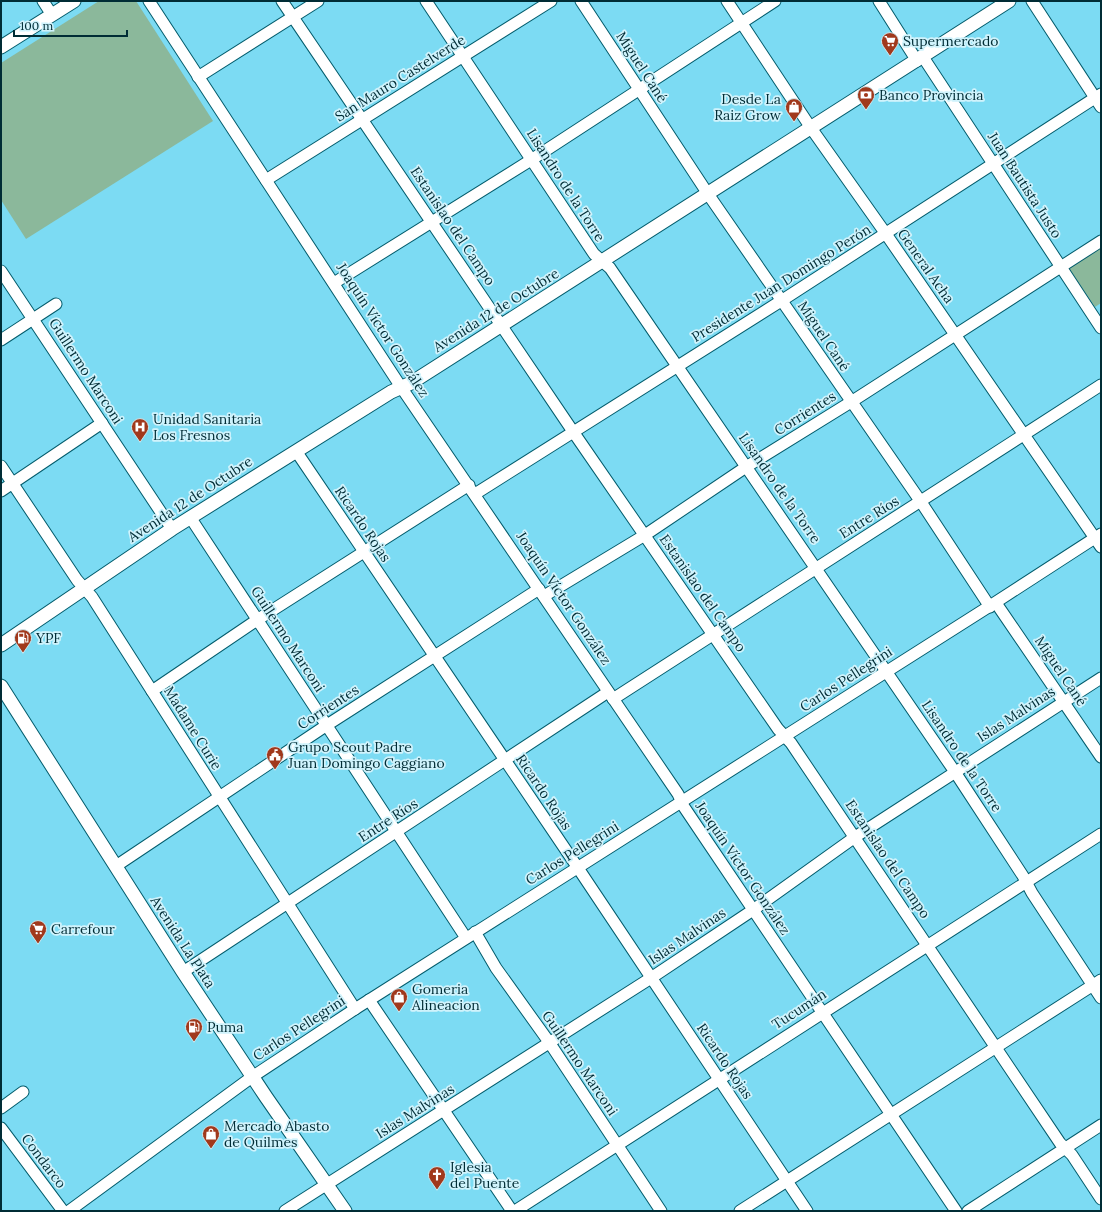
<svg xmlns="http://www.w3.org/2000/svg" width="1102" height="1212" viewBox="0 0 1102 1212" font-family="Lora,serif">
<style>
.green{fill:#8bb89b}
.lines{fill:none;stroke-linecap:round;stroke-linejoin:round}
.minor-casing{stroke:#035c6c;stroke-width:13}
.major-casing{stroke:#035c6c;stroke-width:15}
.minor{stroke:#fff;stroke-width:11}
.major{stroke:#fff;stroke-width:13}
.labels{text-anchor:middle;stroke-width:3.5;stroke-linejoin:round;paint-order:stroke}
.poi-label{font-size:14px;fill:#002c35;stroke:#d0f3fc;text-anchor:start}
.street-label{font-size:14px;fill:#002c35;stroke:#d0f3fc}
</style>
<rect width="100%" height="100%" fill="#7cdbf3"/>
<g class="green">
<path d="M 99,1 L 136,1 L 213,121 L 26,239 L 1,200 L 1,63 Z"/>
<path d="M 1101,245 L 1101,303 L 1095,307 L 1068,267 Z"/>
</g>
<g class="lines">
<g class="minor-casing">
<g id="minor">
<path d="M 43,1 L 52,15"/>
<path d="M 149,1 L 401,387 L 678,794 L 684,807 L 956,1211"/>
<path d="M 282,1 L 574,433 L 778,729 L 791,743 L 1060,1143 L 1072,1155 L 1101,1199"/>
<path d="M 426,1 L 594,254 L 610,268 L 955,772 L 1023,876 L 1032,893 L 1101,998"/>
<path d="M 581,1 L 708,194 L 921,502 L 990,607"/>
<path d="M 727,1 L 811,128 L 886,234 L 1101,547"/>
<path d="M 879,1 L 917,61"/>
<path d="M 1032,1 L 1101,107"/>
<path d="M 923,57 L 1101,328"/>
<path d="M 198,77 L 318,1"/>
<path d="M 266,180 L 551,1"/>
<path d="M 1,271 L 172,529"/>
<path d="M 334,283 L 531,160 L 775,1"/>
<path d="M 1,340 L 56,304"/>
<path d="M 296,451 L 578,868 L 807,1211"/>
<path d="M 1,466 L 77,580 L 92,597 L 355,1009"/>
<path d="M 1,491 L 102,423"/>
<path d="M 475,494 L 781,301 L 1101,94"/>
<path d="M 190,517 L 466,938"/>
<path d="M 544,596 L 645,535 L 746,467 L 851,402 L 1101,241"/>
<path d="M 996,603 L 1101,757"/>
<path d="M 152,691 L 257,620 L 469,485"/>
<path d="M 613,699 L 1101,385"/>
<path d="M 116,866 L 327,725 L 539,589"/>
<path d="M 475,932 L 496,968 L 549,1042 L 661,1211"/>
<path d="M 183,972 L 608,692"/>
<path d="M 369,1000 L 512,1211"/>
<path d="M 1,1108 L 23,1092"/>
<path d="M 1,1128 L 63,1211"/>
<path d="M 69,1211 L 252,1077 L 355,1009 L 993,604 L 1101,534"/>
<path d="M 285,1211 L 651,978 L 753,910 L 855,837 L 1101,678"/>
<path d="M 515,1211 L 1101,834"/>
<path d="M 740,1211 L 1101,980"/>
<path d="M 968,1211 L 1101,1125"/>
</g>
</g>
<g class="major-casing">
<g id="major">
<path d="M 1,47 L 74,1"/>
<path d="M 1,645 L 172,529 L 391,392 L 411,383 L 1009,1"/>
<path d="M 1,686 L 183,972 L 266,1097 L 345,1211"/>
</g>
</g>
<use href="#minor" class="minor"/>
<use href="#major" class="major"/>
</g>
<defs>
<g id="supermarket-pin" transform="scale(0.9)"><path d="M0 17L-7.5 6A9.5 9.5 0 1 1 7.5 6Z" fill="#a1391c" stroke="#d0f3fc"/><path d="M-6-5.5h2.5l.6 2H6L4.5 2H-2.5L-4.4-4H-6ZM-1.5 3.2a1.3 1.3 0 1 0 .1 0ZM3 3.2a1.3 1.3 0 1 0 .1 0Z" fill="#fff"/></g>
<g id="bank-pin" transform="scale(0.9)"><path d="M0 17L-7.5 6A9.5 9.5 0 1 1 7.5 6Z" fill="#a1391c" stroke="#d0f3fc"/><path d="M-6-4H6V4H-6ZM0-2.3a2.3 2.3 0 1 0 0 4.6a2.3 2.3 0 1 0 0-4.6Z" fill="#fff"/></g>
<g id="shop-pin" transform="scale(0.9)"><path d="M0 17L-7.5 6A9.5 9.5 0 1 1 7.5 6Z" fill="#a1391c" stroke="#d0f3fc"/><path d="M-5-2.5h2.3a2.7 3.5 0 0 1 5.4 0H5L5.5 6h-11ZM-1.5-2.5h3a1.5 2.3 0 0 0-3 0Z" fill="#fff"/></g>
<g id="hospital-pin" transform="scale(0.9)"><path d="M0 17L-7.5 6A9.5 9.5 0 1 1 7.5 6Z" fill="#a1391c" stroke="#d0f3fc"/><path d="M-5-5h3v3.5h4V-5h3V5h-3V1.5h-4V5h-3Z" fill="#fff"/></g>
<g id="fuel-pin" transform="scale(0.9)"><path d="M0 17L-7.5 6A9.5 9.5 0 1 1 7.5 6Z" fill="#a1391c" stroke="#d0f3fc"/><path d="M-5.5-6h7V0h2V4h1.3V-2.5L3-4.5l.8-.8L6-3V5H2.5V1h-1V6h-7ZM-4.2-4.7v3.2H.2V-4.7Z" fill="#fff"/></g>
<g id="civic-pin" transform="scale(0.9)"><path d="M0 17L-7.5 6A9.5 9.5 0 1 1 7.5 6Z" fill="#a1391c" stroke="#d0f3fc"/><path d="M-.6-6.5H3V-4.5H.6V-3L4-1V1h2V6H-6V1h2V-1L-.6-3ZM-1.2 2.5V6h2.4V2.5Z" fill="#fff"/></g>
<g id="church-pin" transform="scale(0.9)"><path d="M0 17L-7.5 6A9.5 9.5 0 1 1 7.5 6Z" fill="#a1391c" stroke="#d0f3fc"/><path d="M-1.2-6h2.4v3.5h3.3v2.4h-3.3V6h-2.4V-.1h-3.3v-2.4h3.3Z" fill="#fff"/></g>
</defs>
<g fill-rule="evenodd">
<use href="#supermarket-pin" x="890" y="41"/>
<use href="#bank-pin" x="866" y="95"/>
<use href="#shop-pin" x="794" y="107"/>
<use href="#hospital-pin" x="140" y="427"/>
<use href="#fuel-pin" x="23" y="638"/>
<use href="#civic-pin" x="275" y="755"/>
<use href="#supermarket-pin" x="38" y="929"/>
<use href="#shop-pin" x="399" y="997"/>
<use href="#fuel-pin" x="194" y="1027"/>
<use href="#shop-pin" x="211" y="1134"/>
<use href="#church-pin" x="437" y="1175"/>
</g>
<g class="labels">
<g class="poi-label">
<text x="903" y="46">Supermercado</text>
<text x="879" y="100">Banco Provincia</text>
<text x="781" y="104" text-anchor="end">Desde La<tspan x="781" dy="16">Raiz Grow</tspan></text>
<text x="153" y="424">Unidad Sanitaria<tspan x="153" dy="16">Los Fresnos</tspan></text>
<text x="36" y="643">YPF</text>
<text x="288" y="752">Grupo Scout Padre<tspan x="288" dy="16">Juan Domingo Caggiano</tspan></text>
<text x="51" y="934">Carrefour</text>
<text x="412" y="994">Gomeria<tspan x="412" dy="16">Alineacion</tspan></text>
<text x="207" y="1032">Puma</text>
<text x="224" y="1131">Mercado Abasto<tspan x="224" dy="16">de Quilmes</tspan></text>
<text x="450" y="1172">Iglesia<tspan x="450" dy="16">del Puente</tspan></text>
</g>
<g class="street-label">
<text transform="translate(642 67) rotate(57)" y="5">Miguel Cané</text>
<text transform="translate(400 78) rotate(-32)" y="5">San Mauro Castelverde</text>
<text transform="translate(566 185) rotate(57)" y="5">Lisandro de la Torre</text>
<text transform="translate(1025 185) rotate(57)" y="5">Juan Bautista Justo</text>
<text transform="translate(453 226) rotate(56)" y="5">Estanislao del Campo</text>
<text transform="translate(926 266) rotate(55)" y="5">General Acha</text>
<text transform="translate(781 283) rotate(-32)" y="5">Presidente Juan Domingo Perón</text>
<text transform="translate(496 310) rotate(-32)" y="5">Avenida 12 de Octubre</text>
<text transform="translate(383 330) rotate(57)" y="5">Joaquín Víctor González</text>
<text transform="translate(824 336) rotate(56)" y="5">Miguel Cané</text>
<text transform="translate(86 371) rotate(57)" y="5">Guillermo Marconi</text>
<text transform="translate(805 413) rotate(-32)" y="5">Corrientes</text>
<text transform="translate(780 488) rotate(55)" y="5">Lisandro de la Torre</text>
<text transform="translate(190 499) rotate(-33)" y="5">Avenida 12 de Octubre</text>
<text transform="translate(869 517) rotate(-32)" y="5">Entre Ríos</text>
<text transform="translate(363 524) rotate(56)" y="5">Ricardo Rojas</text>
<text transform="translate(703 593) rotate(55)" y="5">Estanislao del Campo</text>
<text transform="translate(564 598) rotate(56)" y="5">Joaquín Víctor González</text>
<text transform="translate(288 639) rotate(57)" y="5">Guillermo Marconi</text>
<text transform="translate(1061 671) rotate(56)" y="5">Miguel Cané</text>
<text transform="translate(846 679) rotate(-33)" y="5">Carlos Pellegrini</text>
<text transform="translate(328 707) rotate(-33)" y="5">Corrientes</text>
<text transform="translate(1016 714) rotate(-33)" y="5">Islas Malvinas</text>
<text transform="translate(193 728) rotate(58)" y="5">Madame Curie</text>
<text transform="translate(962 756) rotate(56)" y="5">Lisandro de la Torre</text>
<text transform="translate(544 792) rotate(56)" y="5">Ricardo Rojas</text>
<text transform="translate(388 820) rotate(-33)" y="5">Entre Ríos</text>
<text transform="translate(572 853) rotate(-32)" y="5">Carlos Pellegrini</text>
<text transform="translate(888 859) rotate(56)" y="5">Estanislao del Campo</text>
<text transform="translate(743 868) rotate(56)" y="5">Joaquín Víctor González</text>
<text transform="translate(687 936) rotate(-34)" y="5">Islas Malvinas</text>
<text transform="translate(183 942) rotate(57)" y="5">Avenida La Plata</text>
<text transform="translate(799 1009) rotate(-33)" y="5">Tucumán</text>
<text transform="translate(299 1028) rotate(-33)" y="5">Carlos Pellegrini</text>
<text transform="translate(725 1061) rotate(56)" y="5">Ricardo Rojas</text>
<text transform="translate(580 1063) rotate(56)" y="5">Guillermo Marconi</text>
<text transform="translate(415 1111) rotate(-32)" y="5">Islas Malvinas</text>
<text transform="translate(44 1161) rotate(53)" y="5">Condarco</text>
</g>
</g>
<rect width="1102" height="1212" fill="none" stroke="#002c35" stroke-width="4"/>
<path d="M14 30v6h113v-6" fill="none" stroke="#002c35" stroke-width="2"/>
<text x="20" y="30" font-size="12" fill="#002c35" stroke="#d0f3fc" stroke-width="3" paint-order="stroke">100 m</text>
</svg>
